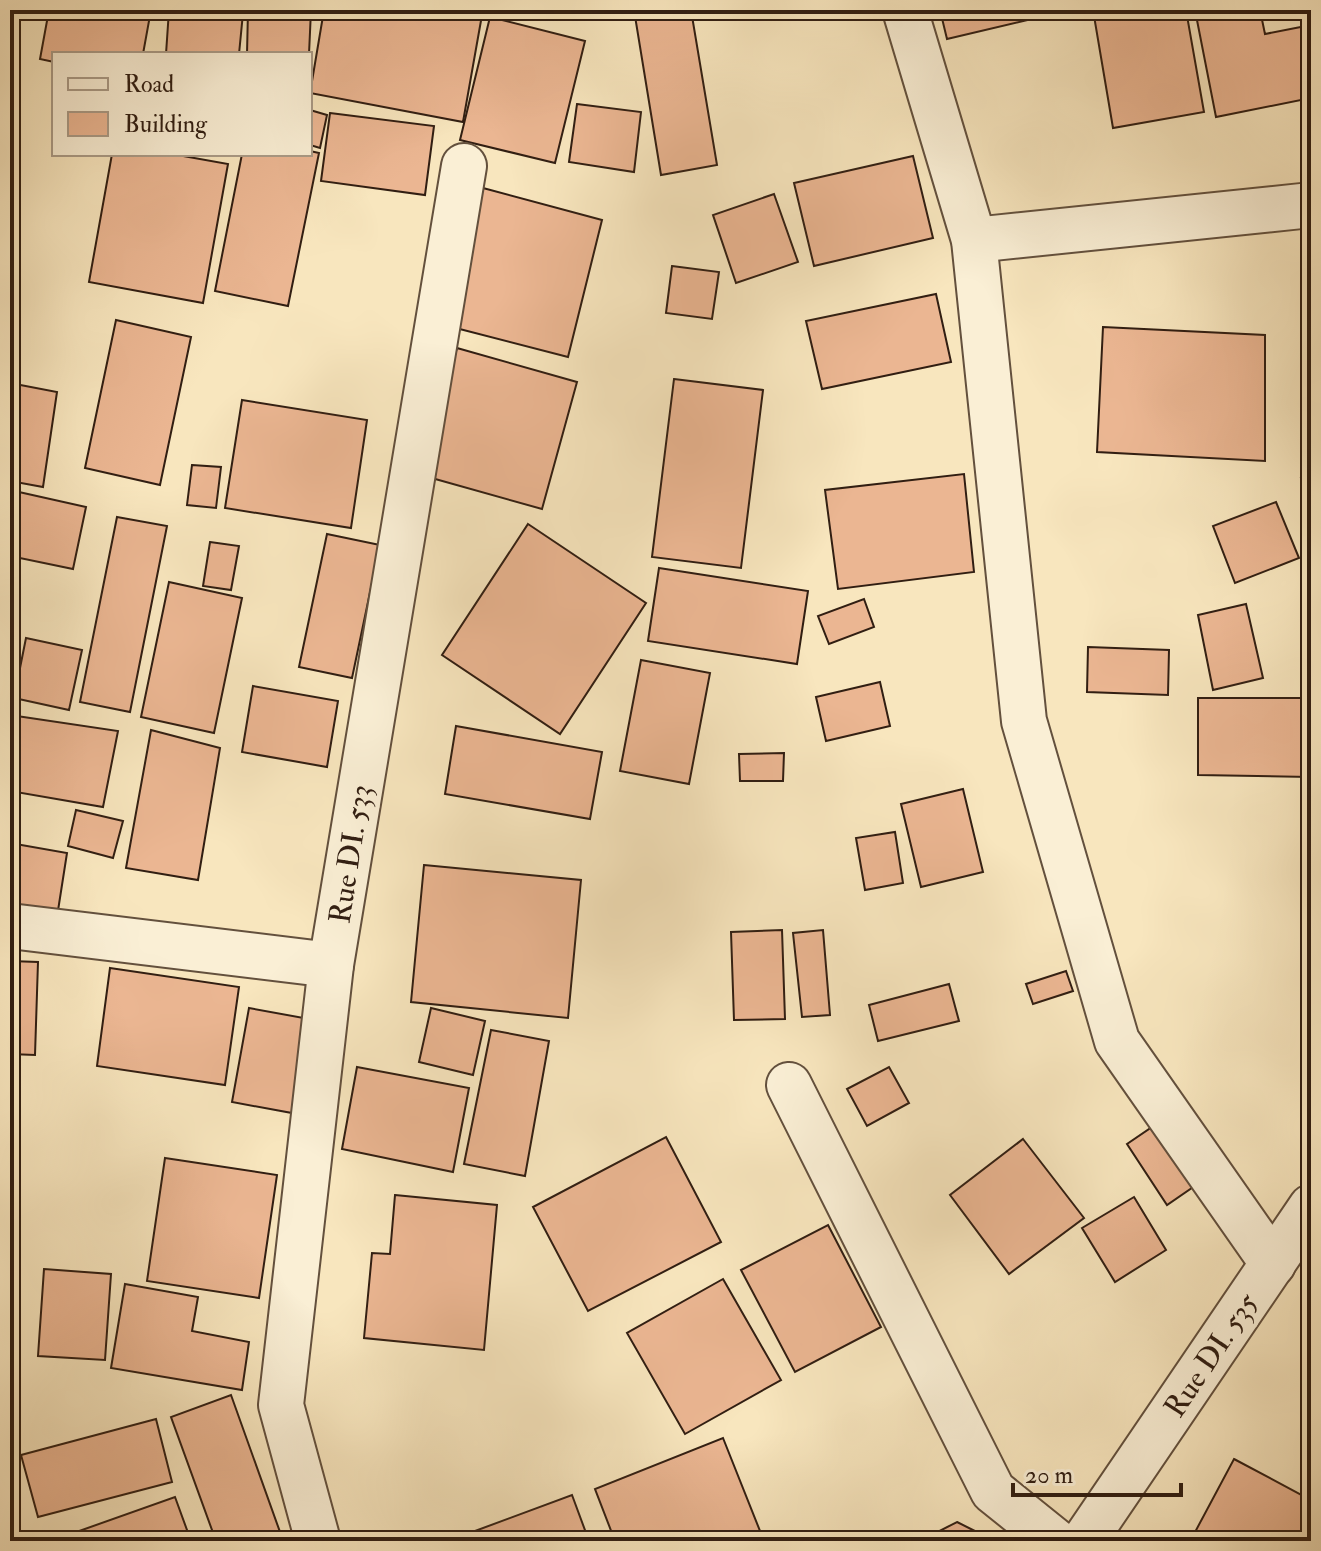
<svg xmlns="http://www.w3.org/2000/svg" width="1321" height="1551" viewBox="0 0 1321 1551" font-family="'IM FELL Double Pica',serif">
<style>
.building{fill:#ebb692;stroke:#311e12;stroke-width:2}
.lines{fill:none;stroke-linecap:round;stroke-linejoin:round}
.minor-casing{stroke:#63503d;stroke-width:48}
.minor{stroke:#faefd5;stroke-width:44}
.labels{text-anchor:middle;stroke-width:8;stroke-linejoin:round;paint-order:stroke}
.street-label{font-size:30px;fill:#311e12;stroke:#faefd5}
</style>
<rect width="100%" height="100%" fill="#f8e6be"/>
<filter id="stains"><feTurbulence type="fractalNoise" baseFrequency=".0025" numOctaves="4"/><feColorMatrix values="0 0 0 0 .2 0 0 0 0 .09 0 0 0 0 .02 0 0 0 .5 -.17"/></filter>
<radialGradient id="worn" r=".72"><stop offset=".6" stop-color="#630" stop-opacity="0"/><stop offset="1" stop-color="#630" stop-opacity=".3"/></radialGradient>
<g class="building">
<path d="M 49,10 L 151,10 L 143,54 L 54,54 L 54,62 L 40,59 Z"/>
<path d="M 169,10 L 243,13 L 239,54 L 166,54 Z"/>
<path d="M 248,10 L 311,10 L 309,54 L 247,54 Z"/>
<path d="M 324,10 L 454,10 L 482,15 L 463,122 L 310,93 Z"/>
<path d="M 634,10 L 691,10 L 717,165 L 661,175 Z"/>
<path d="M 940,10 L 1062,10 L 1062,12 L 947,39 Z"/>
<path d="M 1093,10 L 1186,10 L 1204,112 L 1113,128 Z"/>
<path d="M 1195,10 L 1260,10 L 1265,34 L 1311,25 L 1311,98 L 1216,117 Z"/>
<path d="M 490,17 L 585,41 L 555,163 L 460,140 Z"/>
<path d="M 577,104 L 641,112 L 634,172 L 569,162 Z"/>
<path d="M 310,110 L 327,115 L 320,148 L 310,145 Z"/>
<path d="M 330,113 L 434,126 L 425,195 L 321,181 Z"/>
<path d="M 310,151 L 319,153 L 288,306 L 215,291 L 242,154 L 310,154 Z"/>
<path d="M 112,154 L 172,154 L 228,164 L 203,303 L 89,282 Z"/>
<path d="M 913,156 L 933,238 L 814,266 L 794,183 Z"/>
<path d="M 483,188 L 602,220 L 568,357 L 448,326 Z"/>
<path d="M 774,194 L 798,262 L 736,283 L 713,215 Z"/>
<path d="M 672,266 L 719,272 L 712,319 L 666,313 Z"/>
<path d="M 936,294 L 951,362 L 822,389 L 806,321 Z"/>
<path d="M 116,320 L 191,337 L 160,485 L 85,468 Z"/>
<path d="M 1103,327 L 1265,335 L 1265,461 L 1097,452 Z"/>
<path d="M 457,348 L 577,382 L 542,509 L 421,475 Z"/>
<path d="M 674,379 L 763,390 L 741,568 L 652,557 Z"/>
<path d="M 10,383 L 57,392 L 43,487 L 10,481 Z"/>
<path d="M 242,400 L 367,420 L 351,528 L 225,508 Z"/>
<path d="M 192,465 L 221,467 L 216,508 L 187,505 Z"/>
<path d="M 964,474 L 974,572 L 838,589 L 825,490 Z"/>
<path d="M 1311,475 L 1311,502 L 1310,503 L 1301,478 Z"/>
<path d="M 10,490 L 86,507 L 73,569 L 10,556 Z"/>
<path d="M 1276,502 L 1299,558 L 1235,583 L 1213,526 Z"/>
<path d="M 117,517 L 167,526 L 130,712 L 80,702 Z"/>
<path d="M 528,524 L 646,603 L 560,734 L 442,655 Z"/>
<path d="M 327,534 L 380,545 L 352,678 L 299,667 Z"/>
<path d="M 210,542 L 239,546 L 231,590 L 203,586 Z"/>
<path d="M 659,568 L 808,591 L 797,664 L 648,641 Z"/>
<path d="M 169,582 L 242,598 L 214,733 L 141,717 Z"/>
<path d="M 864,599 L 874,627 L 829,644 L 818,616 Z"/>
<path d="M 1246,604 L 1263,678 L 1213,690 L 1198,615 Z"/>
<path d="M 26,638 L 82,650 L 69,710 L 14,698 Z"/>
<path d="M 1088,647 L 1169,650 L 1168,695 L 1087,692 Z"/>
<path d="M 641,660 L 710,673 L 689,784 L 620,771 Z"/>
<path d="M 880,682 L 890,726 L 826,741 L 816,697 Z"/>
<path d="M 253,686 L 338,701 L 327,767 L 242,752 Z"/>
<path d="M 1198,698 L 1310,698 L 1310,777 L 1198,775 Z"/>
<path d="M 10,715 L 118,731 L 103,807 L 10,791 Z"/>
<path d="M 456,726 L 602,752 L 590,819 L 445,794 Z"/>
<path d="M 151,730 L 220,748 L 198,880 L 126,868 Z"/>
<path d="M 784,753 L 783,781 L 740,781 L 739,754 Z"/>
<path d="M 963,789 L 983,872 L 921,887 L 901,804 Z"/>
<path d="M 76,810 L 123,821 L 113,858 L 68,846 Z"/>
<path d="M 895,832 L 903,883 L 865,890 L 856,838 Z"/>
<path d="M 10,843 L 67,853 L 57,917 L 10,910 Z"/>
<path d="M 424,865 L 581,880 L 568,1018 L 411,1002 Z"/>
<path d="M 782,930 L 785,1019 L 734,1020 L 731,932 Z"/>
<path d="M 823,930 L 830,1015 L 802,1017 L 793,933 Z"/>
<path d="M 10,961 L 38,962 L 35,1055 L 10,1054 Z"/>
<path d="M 110,968 L 239,987 L 225,1085 L 97,1066 Z"/>
<path d="M 1066,971 L 1073,991 L 1033,1004 L 1026,984 Z"/>
<path d="M 949,984 L 959,1021 L 878,1041 L 869,1005 Z"/>
<path d="M 249,1008 L 309,1019 L 292,1113 L 232,1102 Z"/>
<path d="M 431,1008 L 485,1021 L 473,1075 L 419,1062 Z"/>
<path d="M 491,1030 L 549,1041 L 525,1176 L 464,1164 Z"/>
<path d="M 357,1067 L 469,1088 L 453,1172 L 342,1149 Z"/>
<path d="M 889,1067 L 909,1103 L 867,1126 L 847,1089 Z"/>
<path d="M 1158,1123 L 1199,1183 L 1167,1205 L 1127,1144 Z"/>
<path d="M 666,1137 L 721,1242 L 588,1311 L 533,1207 Z"/>
<path d="M 1023,1139 L 1084,1218 L 1009,1274 L 950,1195 Z"/>
<path d="M 165,1158 L 277,1175 L 259,1298 L 147,1281 Z"/>
<path d="M 395,1195 L 497,1205 L 484,1350 L 364,1338 L 372,1253 L 390,1254 Z"/>
<path d="M 1134,1197 L 1166,1250 L 1115,1282 L 1082,1228 Z"/>
<path d="M 828,1225 L 881,1327 L 795,1372 L 741,1270 Z"/>
<path d="M 44,1269 L 111,1274 L 105,1360 L 38,1356 Z"/>
<path d="M 723,1279 L 781,1380 L 685,1434 L 627,1333 Z"/>
<path d="M 125,1284 L 198,1297 L 192,1331 L 249,1342 L 242,1390 L 111,1368 Z"/>
<path d="M 231,1395 L 280,1532 L 254,1541 L 216,1541 L 171,1417 Z"/>
<path d="M 156,1419 L 172,1482 L 38,1517 L 21,1455 Z"/>
<path d="M 723,1438 L 764,1541 L 615,1541 L 595,1489 Z"/>
<path d="M 1234,1459 L 1311,1500 L 1311,1541 L 1206,1541 L 1194,1534 Z"/>
<path d="M 572,1495 L 589,1541 L 448,1541 Z"/>
<path d="M 175,1497 L 191,1541 L 51,1541 Z"/>
<path d="M 957,1522 L 975,1531 L 978,1541 L 920,1541 Z"/>
</g>
<g class="lines">
<g class="minor-casing">
<g id="minor">
<path d="M 905,10 L 974,240 L 1024,721 L 1117,1041 L 1273,1264"/>
<path d="M 974,240 L 1311,205"/>
<path d="M 10,926 L 331,965"/>
<path d="M 789,1085 L 993,1491 L 1055,1541"/>
<path d="M 318,1541 L 281,1405 L 331,965 L 464,166"/>
<path d="M 1084,1541 L 1311,1207"/>
</g>
</g>
<use href="#minor" class="minor"/>
</g>
<g class="labels">
<g class="street-label">
<text transform="translate(350 854) rotate(-81)" y="10">Rue DI. 533</text>
<text transform="translate(1211 1355) rotate(-56)" y="10">Rue DI. 535</text>
</g>
</g>
<rect width="1321" height="1551" fill="none" stroke="#f8e6be" stroke-width="40"/>
<rect x="12" y="12" width="1297" height="1527" fill="none" stroke="#311e12" stroke-width="4"/>
<rect x="20" y="20" width="1281" height="1511" fill="none" stroke="#311e12" stroke-width="2"/>
<rect x="52" y="52" width="260" height="104" fill="#faefd5" stroke="#aa9b87" stroke-width="2"/>
<rect x="68" y="78" width="40" height="12" fill="#faefd5" stroke="#aa9b87" stroke-width="2"/>
<text x="124" y="92" font-size="24" fill="#311e12">Road</text>
<rect x="68" y="112" width="40" height="24" fill="#ebb692" stroke="#aa9b87" stroke-width="2"/>
<text x="124" y="132" font-size="24" fill="#311e12">Building</text>
<path d="M1013 1483v12h168v-12" fill="none" stroke="#311e12" stroke-width="4"/>
<text x="1025" y="1483" font-size="24" fill="#311e12" stroke="#faefd5" stroke-width="6" paint-order="stroke">20 m</text>
<rect width="100%" height="100%" filter="url(#stains)"/>
<rect width="100%" height="100%" fill="url(#worn)"/>
</svg>
